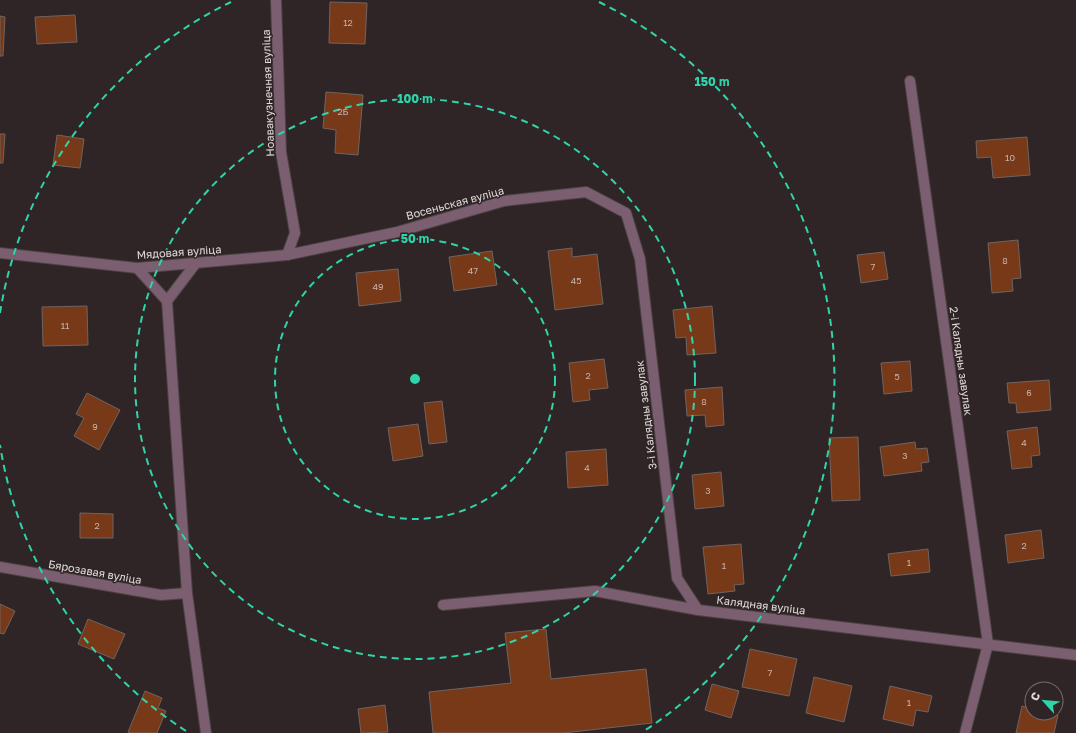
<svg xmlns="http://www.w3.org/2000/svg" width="1076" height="733" viewBox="0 0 1076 733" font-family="'Golos Text',sans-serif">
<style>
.building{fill:#783919;stroke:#6f6460}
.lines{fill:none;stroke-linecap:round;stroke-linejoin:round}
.minor-casing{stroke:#4b4243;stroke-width:12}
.minor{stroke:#7b5e6f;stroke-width:10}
.ring{fill:none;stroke:#2fd4aa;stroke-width:2;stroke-dasharray:7 5}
.labels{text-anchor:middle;stroke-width:3;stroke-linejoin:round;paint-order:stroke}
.number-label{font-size:9px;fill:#c6b2aa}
.street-label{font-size:11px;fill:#e0dada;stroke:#2f2526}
.centre{fill:#2fd4aa;stroke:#2f2526;stroke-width:2}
.ring-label{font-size:12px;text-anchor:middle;font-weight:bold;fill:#2fd4aa;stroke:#2f2526;stroke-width:3;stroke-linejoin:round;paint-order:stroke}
</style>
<rect width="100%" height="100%" fill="#2f2526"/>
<g class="building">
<path d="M 330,2 L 367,3 L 365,44 L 329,43 Z"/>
<path d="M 75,15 L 77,42 L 37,44 L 35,17 Z"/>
<path d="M 0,16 L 5,17 L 3,56 L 0,56 Z"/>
<path d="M 326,92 L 363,95 L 358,155 L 335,153 L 336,130 L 323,128 Z"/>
<path d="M 0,134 L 5,134 L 3,163 L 0,163 Z"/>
<path d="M 57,135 L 84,139 L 80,168 L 53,165 Z"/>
<path d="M 1027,137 L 1030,175 L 993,178 L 991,157 L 977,158 L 976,141 Z"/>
<path d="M 1018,240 L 1021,278 L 1012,279 L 1013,291 L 992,293 L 988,243 Z"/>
<path d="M 572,248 L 572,257 L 597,254 L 603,304 L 555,310 L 548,251 Z"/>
<path d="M 492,251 L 497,285 L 454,291 L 449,257 Z"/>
<path d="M 884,252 L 888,279 L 861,283 L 857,255 Z"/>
<path d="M 398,269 L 401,301 L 359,306 L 356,273 Z"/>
<path d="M 87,306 L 88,345 L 43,346 L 42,307 Z"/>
<path d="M 712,306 L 716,353 L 687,355 L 686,337 L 676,338 L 673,310 Z"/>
<path d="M 604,359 L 608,388 L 589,390 L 590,400 L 573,402 L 569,363 Z"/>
<path d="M 910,361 L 912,391 L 884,394 L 881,363 Z"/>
<path d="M 1049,380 L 1051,410 L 1017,413 L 1016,403 L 1009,403 L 1007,383 Z"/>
<path d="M 722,387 L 724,425 L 706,427 L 705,415 L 687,416 L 685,390 Z"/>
<path d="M 87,393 L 120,410 L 99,450 L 74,436 L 84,418 L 76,414 Z"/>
<path d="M 442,401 L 447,442 L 429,444 L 424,403 Z"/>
<path d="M 418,424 L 423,456 L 393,461 L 388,428 Z"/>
<path d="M 1037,427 L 1040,455 L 1031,456 L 1032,467 L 1012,469 L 1007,431 Z"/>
<path d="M 858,437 L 860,500 L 832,501 L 829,438 Z"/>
<path d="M 915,442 L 916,449 L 927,448 L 929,462 L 921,463 L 922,471 L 884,476 L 880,447 Z"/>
<path d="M 606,449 L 608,485 L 568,488 L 566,452 Z"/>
<path d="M 721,472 L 724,506 L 695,509 L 692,475 Z"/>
<path d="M 80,513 L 113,514 L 113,538 L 80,538 Z"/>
<path d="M 1041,530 L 1044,558 L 1008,563 L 1005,535 Z"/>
<path d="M 741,544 L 744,584 L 734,585 L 735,591 L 708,594 L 703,547 Z"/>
<path d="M 928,549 L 930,572 L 891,576 L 888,554 Z"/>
<path d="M 0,604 L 15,611 L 4,634 L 0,633 Z"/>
<path d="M 88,619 L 125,634 L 114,659 L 78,644 Z"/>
<path d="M 546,629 L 551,679 L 646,669 L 652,723 L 563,733 L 433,733 L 429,692 L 511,683 L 505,633 Z"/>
<path d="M 750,649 L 797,659 L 789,696 L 742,687 Z"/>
<path d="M 814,677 L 852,686 L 844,722 L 806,713 Z"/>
<path d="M 712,684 L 739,691 L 731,718 L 705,710 Z"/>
<path d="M 890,686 L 932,696 L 928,712 L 916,710 L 913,726 L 883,719 Z"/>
<path d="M 145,691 L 162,698 L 158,708 L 166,711 L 157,733 L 131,733 L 128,732 Z"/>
<path d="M 385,705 L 388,732 L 361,733 L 358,709 Z"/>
<path d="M 1022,706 L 1032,709 L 1032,713 L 1058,715 L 1054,733 L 1016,733 Z"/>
</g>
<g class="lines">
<g class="minor-casing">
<g id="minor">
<path d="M 276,0 L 281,152 L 295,233 L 287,255"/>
<path d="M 910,81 L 988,644 L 965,733"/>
<path d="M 0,253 L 137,268 L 287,255 L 397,232 L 504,201 L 586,192 L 626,213 L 640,259 L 677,578 L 698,610"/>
<path d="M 196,263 L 167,301 L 187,593 L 206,733"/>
<path d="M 137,268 L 167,301"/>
<path d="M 0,567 L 161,595 L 187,593"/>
<path d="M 443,605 L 595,591 L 698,610 L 1076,655"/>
</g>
</g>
<use href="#minor" class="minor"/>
</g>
<g class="ring">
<circle cx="415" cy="379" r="140"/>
<circle cx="415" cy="379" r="280"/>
<path d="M186 731A420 420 0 0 1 0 445M0 313A420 420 0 0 1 231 2M599 2A420 420 0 0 1 644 731"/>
</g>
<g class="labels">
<g class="number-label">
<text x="348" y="26">12</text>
<text x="343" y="115">2Б</text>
<text x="1010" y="161">10</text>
<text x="1005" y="264">8</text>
<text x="873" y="270">7</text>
<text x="473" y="274">47</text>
<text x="576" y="284">45</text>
<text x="378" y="290">49</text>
<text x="65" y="329">11</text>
<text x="588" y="379">2</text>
<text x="897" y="380">5</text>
<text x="1029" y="396">6</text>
<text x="704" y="405">8</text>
<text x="95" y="430">9</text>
<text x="1024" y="446">4</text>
<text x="905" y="459">3</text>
<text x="587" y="471">4</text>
<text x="708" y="494">3</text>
<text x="97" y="529">2</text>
<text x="1024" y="549">2</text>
<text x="909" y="566">1</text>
<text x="724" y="569">1</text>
<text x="770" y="676">7</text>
<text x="909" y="706">1</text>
</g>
<g class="street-label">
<text transform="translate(268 93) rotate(-92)" y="4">Ноавакузнечная вуліца</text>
<text transform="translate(455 203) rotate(-15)" y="4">Восеньская вуліца</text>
<text transform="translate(179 252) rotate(-4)" y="4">Мядовая вуліца</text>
<text transform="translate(961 361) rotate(82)" y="4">2-і Калядны завулак</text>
<text transform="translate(646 415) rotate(-97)" y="4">3-і Калядны завулак</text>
<text transform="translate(95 572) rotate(10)" y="4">Бярозавая вуліца</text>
<text transform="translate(761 605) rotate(7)" y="4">Калядная вуліца</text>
</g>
</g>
<circle cx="415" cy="379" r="6" class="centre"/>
<g class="ring-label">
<text x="712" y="86">150 m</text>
<text x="415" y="103">100 m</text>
<text x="415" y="243">50 m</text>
</g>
<g transform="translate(1044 701) rotate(297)"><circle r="19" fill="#2f2526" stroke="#766d6e"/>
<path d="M0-3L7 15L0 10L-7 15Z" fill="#2fd4aa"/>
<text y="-6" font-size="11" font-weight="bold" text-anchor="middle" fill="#e0dada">С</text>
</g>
</svg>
